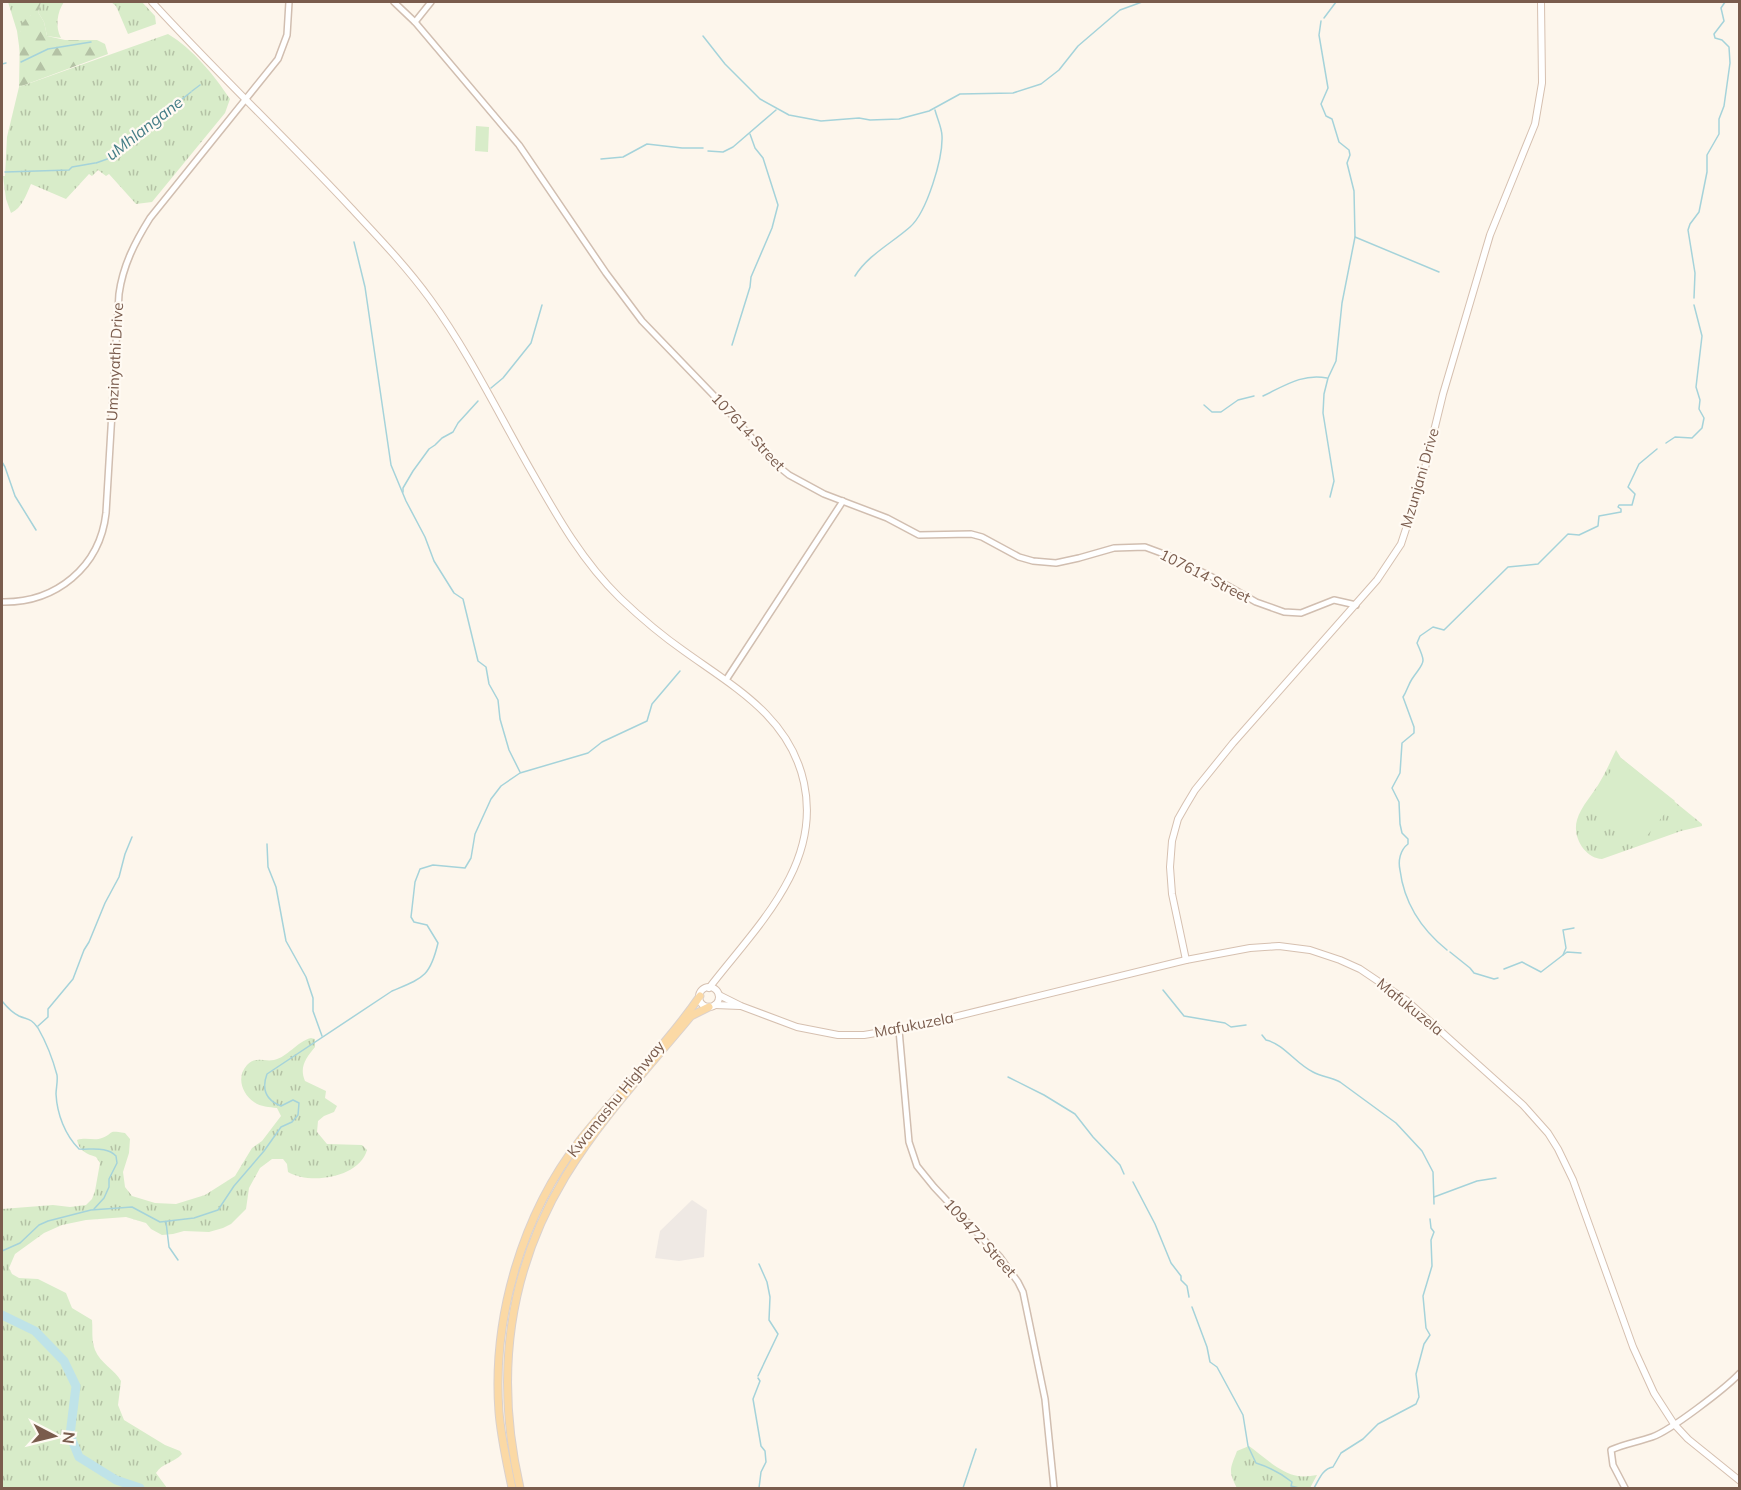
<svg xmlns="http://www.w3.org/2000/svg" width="1741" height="1490" viewBox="0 0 1741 1490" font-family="Mulish,sans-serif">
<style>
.industrial{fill:#efe9e4}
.grass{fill:url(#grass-tufts)}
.forest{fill:url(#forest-firs)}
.pitch{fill:#d8ecc9}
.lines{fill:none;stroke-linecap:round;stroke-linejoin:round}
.stream{stroke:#a5d3da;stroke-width:1.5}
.river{stroke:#bfe3e8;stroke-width:9}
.tertiary-casing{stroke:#d1beb0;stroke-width:8}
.secondary-casing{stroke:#d6c0b0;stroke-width:8}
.primary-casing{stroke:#dad1cd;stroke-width:9}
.tertiary{stroke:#fff;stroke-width:5}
.secondary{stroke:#fff;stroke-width:6}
.primary{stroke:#fbd9a5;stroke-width:7}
.labels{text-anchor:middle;stroke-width:4.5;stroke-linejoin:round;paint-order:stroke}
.street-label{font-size:15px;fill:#7a5c4d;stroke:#fffaf3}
.water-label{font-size:16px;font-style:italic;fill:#437c86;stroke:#fffaf3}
</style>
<defs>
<pattern id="grass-tufts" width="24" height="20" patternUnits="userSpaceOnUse" patternTransform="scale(1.5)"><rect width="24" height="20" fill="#d8ecc9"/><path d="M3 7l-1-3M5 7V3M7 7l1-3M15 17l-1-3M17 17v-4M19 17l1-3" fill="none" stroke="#b4c2a5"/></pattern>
<pattern id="forest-firs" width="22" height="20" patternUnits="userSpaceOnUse" patternTransform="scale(1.5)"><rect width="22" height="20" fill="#d8ecc9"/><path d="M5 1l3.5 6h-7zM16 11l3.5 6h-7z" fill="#b4c2a5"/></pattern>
</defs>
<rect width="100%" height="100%" fill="#fdf6ec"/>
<path class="industrial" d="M 692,1200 L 707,1210 L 704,1257 L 679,1261 L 655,1258 L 660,1231 Z"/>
<g class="grass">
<path d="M 8,2 L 31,2 L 31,15 L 20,32 L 20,53 L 17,31 Z"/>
<path d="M 41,2 L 64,2 C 57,12 55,27 61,38 L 47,36 L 44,22 L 38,12 Z"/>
<path d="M 111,2 L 142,2 L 155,16 L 156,24 L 128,34 L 116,6 Z"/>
<path d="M 168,34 C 193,49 214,75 230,99 L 225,113 L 152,202 L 136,204 L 109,174 L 106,176 L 98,170 L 92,176 L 89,174 L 66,199 L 31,184 C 26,195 22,208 11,213 L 6,199 L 3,176 L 5,176 L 7,137 L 19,87 Z"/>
<path d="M 1616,750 L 1621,758 L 1702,824 L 1702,826 L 1681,831 L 1602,859 C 1585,858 1572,837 1577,820 C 1581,806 1594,793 1601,780 C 1607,770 1611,760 1616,750 Z"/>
<path d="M 311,1038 L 315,1039 L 315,1047 C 306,1058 299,1067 305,1081 L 326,1091 L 325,1098 L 337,1106 L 334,1112 L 324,1116 L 318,1121 L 317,1132 L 327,1144 L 362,1145 L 367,1150 C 359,1178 310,1185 288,1172 L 287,1164 L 283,1159 L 272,1159 L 260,1168 L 249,1188 L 246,1209 L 231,1224 L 223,1228 L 209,1232 L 184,1231 L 173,1234 L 162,1235 L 151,1229 L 146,1223 L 126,1217 L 86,1220 L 62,1225 L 44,1233 L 15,1254 L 9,1268 L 12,1274 L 19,1278 L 38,1279 L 66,1293 L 72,1308 L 92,1320 C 93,1330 91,1340 95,1350 C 100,1363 115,1370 121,1381 L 118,1405 L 124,1420 L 165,1445 L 180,1451 L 182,1454 C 174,1463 162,1463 156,1473 L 167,1488 L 2,1488 L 2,1209 L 53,1205 L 70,1207 L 86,1205 L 92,1199 L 95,1191 L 100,1163 L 96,1157 C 87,1154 79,1151 77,1140 C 86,1137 95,1141 102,1138 C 115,1133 106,1130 125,1133 L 130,1139 L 129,1153 L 123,1172 L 125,1187 L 132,1196 L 155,1203 L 176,1204 L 205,1195 L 235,1176 L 252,1148 L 262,1141 L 281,1116 L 277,1108 C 269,1107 261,1107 254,1102 C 242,1094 236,1077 247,1065 C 255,1056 264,1062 274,1060 C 288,1057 296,1042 311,1038 Z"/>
<path d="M 1249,1446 C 1263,1456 1280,1473 1298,1476 C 1304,1477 1311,1476 1317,1475 L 1310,1488 L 1237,1488 C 1228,1471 1230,1469 1237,1451 Z"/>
</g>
<path class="forest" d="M 31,2 L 41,2 L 38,12 L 44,22 L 47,36 L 65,40 L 97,40 L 105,44 L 108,54 L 19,87 L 20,32 L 22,23 L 31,15 Z"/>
<g class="pitch">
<path d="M 476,126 L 489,127 L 488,152 L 475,151 Z"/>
<path d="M 1621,758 L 1675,801 L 1642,842 L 1589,800 Z"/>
</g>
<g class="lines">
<g class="stream">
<path d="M 1324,18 L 1336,2"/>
<path d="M 1321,21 L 1319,35 L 1328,88 L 1321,104 L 1326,116 L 1332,119 L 1339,142 L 1349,150 L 1350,155 L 1347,163 L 1354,191 L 1355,237 L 1342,303 L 1336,361 L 1328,378 L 1324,394 L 1323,413 L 1334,481 L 1330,497"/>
<path d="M 703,36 L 725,64 L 760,99 L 789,115 L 821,121 L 859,118 L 870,120 L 899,119 L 929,111 L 960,94 L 1013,93 L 1041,84 L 1059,70 L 1078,46 L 1120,10 L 1142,2"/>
<path d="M 21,62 L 48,49 L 91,42"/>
<path d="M 2,64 L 6,63"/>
<path d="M 192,91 L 200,85"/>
<path d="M 708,151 L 723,152 L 733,147 L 776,110"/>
<path d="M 601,159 L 623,157 L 647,144 L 682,148 L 703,148"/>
<path d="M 96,163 L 110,158 L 143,127 L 157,119 L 191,92"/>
<path d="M 5,172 L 69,170 L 72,167 L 95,163"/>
<path d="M 1355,237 L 1439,272"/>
<path d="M 354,242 L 365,287 L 391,465 L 406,501 L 425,537 L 434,561 L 454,593 L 463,599 L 478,661 L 486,667 L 489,684 L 498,700 L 500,719 L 509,750 L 520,772"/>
<path d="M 855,276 C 868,255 892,243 910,227 C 927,212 943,158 942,136 C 942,128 937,118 935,110"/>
<path d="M 1694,298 L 1695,273 L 1688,230 L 1690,224 L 1699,212 L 1707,172 L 1707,155 L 1719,134 L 1719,119 L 1724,106 L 1730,63 L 1729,47 L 1722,40 L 1715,38 L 1714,34 L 1724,21 L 1721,8 L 1725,2"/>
<path d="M 732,345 L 750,287 L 751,277 L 772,228 L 778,205 L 763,158 L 755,148 L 750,134"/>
<path d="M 491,388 L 503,378 L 531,343 L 542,305"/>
<path d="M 1263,396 C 1284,386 1303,373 1327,378"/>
<path d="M 1204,405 L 1212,412 L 1221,412 L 1238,400 L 1254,396"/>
<path d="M 1666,443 L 1675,437 L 1692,438 L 1702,428 L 1704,418 L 1699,409 L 1700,400 L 1696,387 L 1702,336 L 1694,305"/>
<path d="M 2,462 L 5,467 L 15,496 L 36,530"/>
<path d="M 403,492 L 403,488 L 413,471 L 429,449 L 435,445 L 442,438 L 453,432 L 458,423 L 478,401"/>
<path d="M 267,844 L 268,867 L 276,887 L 286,941 L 306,977 L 313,998 L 313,1011 L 322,1036"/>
<path d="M 1447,950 C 1421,929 1404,902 1400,870 C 1398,861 1400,850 1408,844 L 1408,839 L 1402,833 L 1400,824 L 1399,802 L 1392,788 L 1400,773 L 1402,743 L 1414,733 L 1414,727 L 1403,697 C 1407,691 1408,685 1412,679 C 1424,661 1427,665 1417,643 L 1420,636 L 1433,627 L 1444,630 L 1508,567 L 1538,564 L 1568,534 L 1579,535 L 1598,526 L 1599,516 L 1621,512 L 1621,509 L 1618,507 L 1619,505 L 1632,505 L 1635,494 L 1628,487 L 1639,464 L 1657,449"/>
<path d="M 1450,952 L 1470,968 L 1474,973 L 1494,979 L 1498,978"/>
<path d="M 1563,955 L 1566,948 L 1563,930 L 1574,928"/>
<path d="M 1504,969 L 1522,962 L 1541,972 L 1567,952 L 1581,953"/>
<path d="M 1163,990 L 1184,1016 L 1225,1023 L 1231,1027 L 1246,1025"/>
<path d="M 2,1001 C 6,1006 13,1013 19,1016 C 28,1020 31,1018 38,1028 C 46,1042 53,1060 57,1075 C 58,1081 56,1088 56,1094 C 57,1114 65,1135 79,1149 C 91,1150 107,1146 116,1156 L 117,1163 L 109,1179 L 109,1187 L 104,1198 L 94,1209"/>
<path d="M 38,1026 L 48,1017 L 48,1009 L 73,979 L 84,950 L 89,942 L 105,903 L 119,877 L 125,854 L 132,837"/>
<path d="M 1262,1035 L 1266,1040 C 1284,1044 1296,1064 1313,1072 C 1322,1077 1331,1077 1340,1082 L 1396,1123 L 1422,1151 L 1433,1172 L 1434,1204"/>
<path d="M 1008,1077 L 1044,1095 L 1075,1114 L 1093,1137 L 1120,1165 L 1124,1174"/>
<path d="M 1133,1182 L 1155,1224 L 1171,1263 L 1181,1276 L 1181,1280 L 1187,1286 L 1189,1297"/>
<path d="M 1434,1197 L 1477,1181 L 1496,1178"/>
<path d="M 166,1222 L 169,1247 L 178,1260"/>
<path d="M 2,1251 L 20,1243 L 39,1225 L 48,1221 L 91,1210 L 132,1207 L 160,1222 L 194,1218 L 218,1210 L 234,1186 L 264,1151 L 281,1127 L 292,1122 L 298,1115 L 299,1103 L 293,1100 L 281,1106 C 266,1100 261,1090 267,1074 L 392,991 C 423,978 430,977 438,943 L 427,925 L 414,922 L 411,917 L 415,882 L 420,869 L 433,865 L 465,868 L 471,858 L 475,834 L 491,799 L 501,786 L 520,773 L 588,753 L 602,742 L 647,721 L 652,704 L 680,671"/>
<path d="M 1192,1307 L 1207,1347 L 1210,1362 L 1217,1367 L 1243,1415 L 1248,1446 L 1256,1463 C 1269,1467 1282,1474 1292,1482 L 1291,1486 L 1299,1488"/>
<path d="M 758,1376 L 778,1334 L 769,1320 L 770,1297 L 767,1282 L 759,1264"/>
<path d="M 758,1378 L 760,1381 L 753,1399 L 761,1446 L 765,1451 L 766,1462 L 761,1472 L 759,1488"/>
<path d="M 963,1488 L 976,1449"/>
<path d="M 1314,1488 C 1319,1480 1322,1469 1333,1467 L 1341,1453 L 1363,1439 L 1378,1424 L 1416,1404 L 1419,1397 L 1416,1374 L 1424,1344 L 1430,1335 L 1426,1328 L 1423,1296 L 1432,1266 L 1431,1240 L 1434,1232 L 1431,1228 L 1430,1219"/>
</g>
<path class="river" d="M 2,1315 L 35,1331 L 64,1361 L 76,1386 L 70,1435 L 79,1457 L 116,1480 L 140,1488"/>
<g class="tertiary-casing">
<g id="tertiary">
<path d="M 394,2 L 415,22 L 519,145 L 606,273 L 642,321 L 722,404 L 773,462 L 789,475 L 824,494 L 887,518 L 919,535 L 971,534 L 982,537 L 1019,557 L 1033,561 L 1056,563 L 1079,558 L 1114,548 L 1145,547 L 1172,557 L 1214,578 L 1256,602 L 1284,612 L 1301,613 L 1334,600 L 1356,605"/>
<path d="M 415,22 L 431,2"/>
<path d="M 2,602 C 56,603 100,567 106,513 L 119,294 C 123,265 135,242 150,218 L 278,59 L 287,35 L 289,2"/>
<path d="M 726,680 L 843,501"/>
<path d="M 899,1030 L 909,1142 L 917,1166 L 934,1187 L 1000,1257 L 1018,1282 L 1023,1292 L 1045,1399 L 1054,1488"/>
<path d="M 1625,1488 L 1613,1465 L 1611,1450 C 1624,1444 1638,1442 1652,1437 C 1670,1431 1726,1388 1740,1373"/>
</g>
</g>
<g class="secondary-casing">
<g id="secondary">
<path d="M 152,2 C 216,72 286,138 351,208 C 378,237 406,266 430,299 C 470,354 499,415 533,474 C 558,518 583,562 620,598 C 640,617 661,635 684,651 C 734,687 790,717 804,783 C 822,866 755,928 709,988"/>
<path d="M 1186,960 L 1172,894 L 1170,867 L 1172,841 L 1178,819 L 1186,805 L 1195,790 L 1233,743 L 1377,580 L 1401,544 L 1422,480 L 1443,394 L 1490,235 L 1535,124 L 1542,83 L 1541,2"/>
<circle cx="709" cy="997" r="10"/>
<path d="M 719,995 L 741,1006 L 797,1027 L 838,1035 L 864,1035 L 917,1026 L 1186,960 L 1250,948 L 1279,946 L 1310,950 L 1340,960 L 1360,969 L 1406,1000 L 1523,1105 L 1548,1133 L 1558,1149 L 1573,1180 L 1633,1347 L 1654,1393 L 1674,1424 L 1688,1439 L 1740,1481"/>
<path d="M 715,1005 L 740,1006"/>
</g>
</g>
<g class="primary-casing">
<g id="primary">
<path d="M 512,1488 C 507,1463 501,1438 499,1412 C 492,1318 522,1214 581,1139 C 619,1091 665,1047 700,996"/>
<path d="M 520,1488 C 495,1379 506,1275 565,1177 C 600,1119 648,1068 691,1016 L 709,1007"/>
</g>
</g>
<use href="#tertiary" class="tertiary"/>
<use href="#secondary" class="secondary"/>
<use href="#primary" class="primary"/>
</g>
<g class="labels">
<g class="street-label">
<text transform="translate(115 362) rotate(-87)" y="5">Umzinyathi Drive</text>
<text transform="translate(748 432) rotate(47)" y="5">107614 Street</text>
<text transform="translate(1420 478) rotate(-74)" y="5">Mzunjani Drive</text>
<text transform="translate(1205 576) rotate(27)" y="5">107614 Street</text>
<text transform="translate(1410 1007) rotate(39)" y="5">Mafukuzela</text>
<text transform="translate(914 1025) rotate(-11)" y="5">Mafukuzela</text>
<text transform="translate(616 1099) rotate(-51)" y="5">Kwamashu Highway</text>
<text transform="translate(980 1238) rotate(48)" y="5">109472 Street</text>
</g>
<g class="water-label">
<text transform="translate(144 128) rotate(-38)" y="6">uMhlangane</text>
</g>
</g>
<rect width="1741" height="1490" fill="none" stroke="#7a5c4d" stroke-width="6"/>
<g transform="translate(54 1436) rotate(97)" stroke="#fffaf3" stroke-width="4.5" paint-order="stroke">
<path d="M0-4.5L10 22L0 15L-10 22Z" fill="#7a5c4d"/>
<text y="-9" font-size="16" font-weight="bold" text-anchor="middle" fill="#7a5c4d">N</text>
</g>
</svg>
